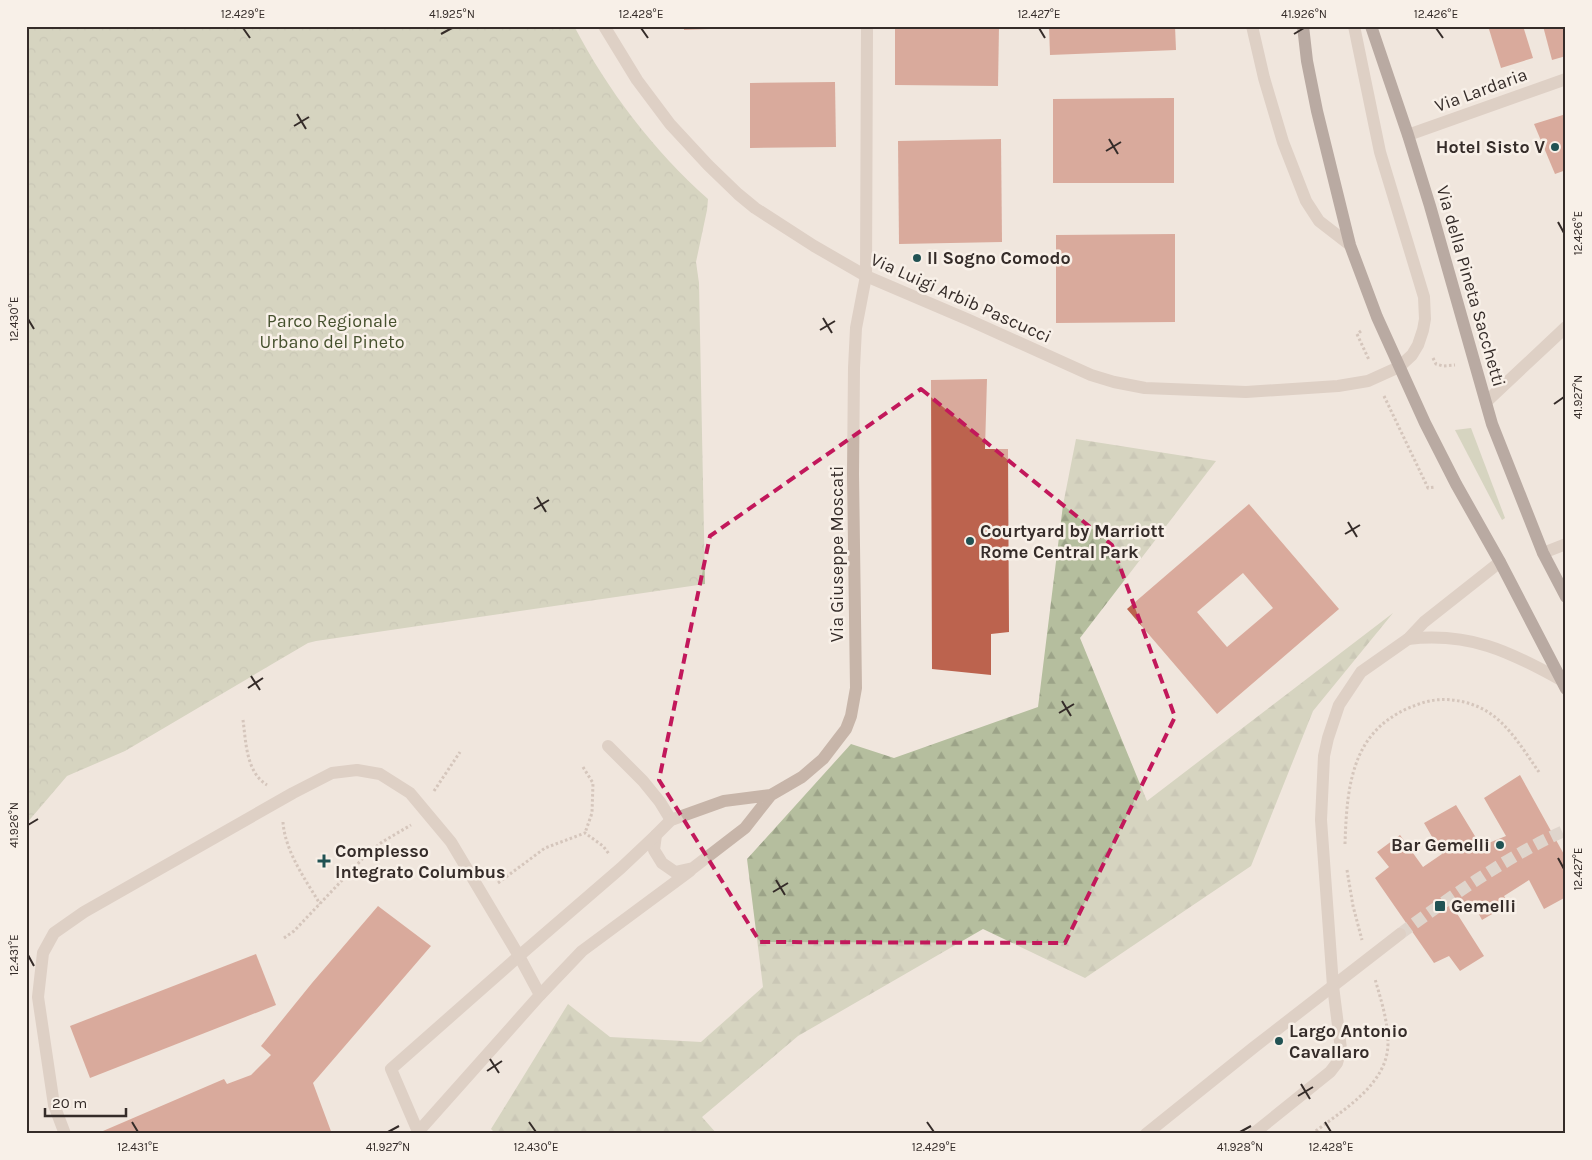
<svg xmlns="http://www.w3.org/2000/svg" width="1592" height="1160" viewBox="0 0 1592 1160" font-family="Karla,sans-serif">
<style>
.grass{fill:#b5be9e}
.forest{fill:url(#forest-firs)}
.park{fill:url(#park-crowns)}
.building{fill:#bc634e;fill-rule:evenodd}
.lines{fill:none;stroke-linecap:round;stroke-linejoin:round}
.minor-tunnel{stroke:#cbc1b9;stroke-width:12;stroke-dasharray:12 6;stroke-linecap:butt}
.path{stroke:#b39f94;stroke-width:3;stroke-dasharray:2.5 2.5;stroke-linecap:butt}
.minor{stroke:#c7b5a9;stroke-width:12}
.major{stroke:#76625b;stroke-width:12}
.marked{fill:none;stroke:#c2185b;stroke-width:4;stroke-dasharray:10 6;stroke-linejoin:round}
.ticks{fill:none;stroke:#352c29;stroke-width:2}
.poi-dot{fill:#215253;stroke:#f8f0e8;stroke-width:2}
.labels{text-anchor:middle;stroke-width:5;stroke-linejoin:round;paint-order:stroke}
.street-label{font-size:18px;fill:#352c29;stroke:#f8f0e8}
.poi-label{font-size:18px;font-weight:bold;fill:#352c29;stroke:#f8f0e8;text-anchor:start}
.park-label{font-size:18px;fill:#46512e;stroke:#f8f0e8}
.neatline{fill:none;stroke:#352c29;stroke-width:2}
.ticks-label{font-size:12px;text-anchor:middle;fill:#352c29}
</style>
<defs>
<pattern id="forest-firs" width="22" height="20" patternUnits="userSpaceOnUse" patternTransform="scale(1.25)"><rect width="22" height="20" fill="#b5be9e"/><path d="M5 1l3.5 6h-7zM16 11l3.5 6h-7z" fill="#9ca388"/></pattern>
<pattern id="park-crowns" width="20" height="18" patternUnits="userSpaceOnUse" patternTransform="scale(1.25)"><rect width="20" height="18" fill="#b5be9e"/><path d="M2 6a3 3 0 1 1 6 0M12 15a3 3 0 1 1 6 0" fill="none" stroke="#9ca388"/></pattern>
</defs>
<rect width="100%" height="100%" fill="#f0e6dd"/>
<path class="grass" d="M 1471,428 L 1505,518 L 1502,520 L 1455,430 Z"/>
<path class="forest" d="M 1076,439 L 1216,461 L 1080,638 L 1147,801 L 1393,613 L 1313,711 L 1251,866 L 1085,978 L 983,929 L 798,1036 L 702,1117 L 717,1134 L 496,1134 L 491,1129 L 568,1004 L 610,1037 L 701,1042 L 763,987 L 747,859 L 851,744 L 894,758 L 1038,707 L 1063,505 Z"/>
<path class="park" d="M 26,26 L 574,26 C 608,91 653,150 708,199 L 707,210 L 696,262 L 699,283 L 705,584 L 316,641 L 308,643 L 125,751 L 67,776 L 26,824 Z"/>
<g class="building">
<path d="M 684,26 L 734,26 L 734,28 L 684,30 Z"/>
<path d="M 895,26 L 999,26 L 998,86 L 895,85 Z"/>
<path d="M 1049,26 L 1175,26 L 1176,50 L 1050,55 Z"/>
<path d="M 1488,26 L 1523,26 L 1533,58 L 1501,68 Z"/>
<path d="M 1543,26 L 1566,26 L 1566,56 L 1552,60 Z"/>
<path d="M 835,82 L 836,147 L 750,148 L 750,83 Z"/>
<path d="M 1174,98 L 1174,183 L 1053,183 L 1053,99 Z"/>
<path d="M 1566,114 L 1566,170 L 1555,174 L 1534,124 Z"/>
<path d="M 1001,139 L 1002,242 L 899,244 L 898,141 Z"/>
<path d="M 1175,234 L 1175,322 L 1056,323 L 1056,235 Z"/>
<path d="M 987,379 L 985,449 L 1008,449 L 1009,632 L 991,634 L 991,675 L 932,669 L 931,380 Z"/>
<path d="M 1249,504 L 1339,609 L 1217,714 L 1127,609 ZM 1243,573 L 1273,608 L 1227,647 L 1197,612 Z"/>
<path d="M 1520,775 L 1566,858 L 1566,897 L 1544,909 L 1529,880 L 1504,896 L 1509,904 L 1482,920 L 1472,901 L 1456,912 L 1484,956 L 1460,971 L 1449,956 L 1434,963 L 1375,878 L 1389,867 L 1377,852 L 1400,835 L 1423,867 L 1442,854 L 1424,823 L 1456,805 L 1481,846 L 1506,836 L 1484,798 Z"/>
<path d="M 378,906 L 431,946 L 313,1083 L 332,1134 L 96,1134 L 224,1079 L 227,1084 L 251,1075 L 271,1055 L 261,1046 L 312,983 Z"/>
<path d="M 256,954 L 276,1005 L 90,1078 L 70,1026 Z"/>
</g>
<g class="lines">
<path class="minor-tunnel" d="M 1400,934 C 1450,897 1509,855 1566,830"/>
<g class="path">
<path d="M 1361,331 L 1357,334 L 1369,360"/>
<path d="M 1433,358 L 1436,364 L 1443,366 L 1455,365"/>
<path d="M 1384,396 L 1428,488 L 1435,487"/>
<path d="M 243,720 C 246,742 246,772 267,785"/>
<path d="M 583,767 L 593,783 L 592,813 L 585,833"/>
<path d="M 434,791 L 460,752"/>
<path d="M 283,822 C 285,851 305,879 320,904"/>
<path d="M 1345,844 C 1347,780 1353,725 1422,703 C 1442,696 1469,700 1488,712 C 1510,726 1524,751 1539,772"/>
<path d="M 1347,870 L 1353,906 L 1362,940"/>
<path d="M 498,883 L 545,848 L 585,833 L 603,846 L 609,854"/>
<path d="M 284,938 L 294,931 L 367,854 L 382,842 L 411,825"/>
<path d="M 1312,1134 C 1341,1111 1388,1085 1388,1043 C 1388,1021 1381,1000 1375,979"/>
</g>
<g class="minor">
<path d="M 604,26 L 637,80 L 670,124 L 708,165 L 738,194 L 755,208 L 814,246 L 866,276 L 969,320 L 1091,375 L 1114,382 L 1145,388 L 1246,392 L 1338,386 L 1368,381 L 1399,367 L 1412,355 L 1418,345 L 1423,330 L 1425,319 L 1424,297 L 1380,152 L 1354,26"/>
<path d="M 1252,26 L 1264,78 L 1283,142 L 1306,201 L 1319,221 L 1350,245"/>
<path d="M 1408,135 L 1566,79"/>
<path d="M 1486,402 L 1566,327"/>
<path d="M 1543,553 L 1566,544"/>
<path d="M 1408,639 C 1469,632 1509,651 1561,680"/>
<path d="M 608,746 L 643,781 L 660,802 L 671,820"/>
<path d="M 771,795 L 724,801 L 671,820 L 656,835 L 654,850 L 662,863 L 675,872 L 693,868 L 745,828 L 771,795 L 802,777 L 823,759 L 846,729 L 851,716 L 856,688 L 853,474 L 854,368 L 856,328 L 866,276 L 867,26"/>
<path d="M 540,995 L 582,951 L 690,871"/>
<path d="M 418,1132 L 540,995 L 519,956 L 391,1069 L 419,1134"/>
<path d="M 65,1134 L 54,1105 L 38,997 L 43,953 L 54,933 L 84,912 L 293,793 L 332,773 L 357,770 L 380,774 L 410,793 L 451,842 L 519,956 L 621,868 L 656,835"/>
<path d="M 1146,1134 L 1253,1048 L 1400,934"/>
<path d="M 1253,1134 L 1330,1072 L 1337,1063 L 1341,1049 L 1333,986 L 1321,820 L 1324,756 L 1328,738 L 1339,705 L 1361,672 L 1408,639 L 1424,622 L 1500,562"/>
</g>
<g class="major">
<path d="M 1303,26 L 1307,61 L 1317,111 L 1350,245 L 1377,317 L 1425,423 L 1456,484 L 1500,562 L 1566,689"/>
<path d="M 1371,26 L 1408,135 L 1430,206 L 1492,424 L 1543,553 L 1566,597"/>
</g>
</g>
<path d="M0 0H1592V1160H0ZM 921,389 L 1112,545 L 1175,717 L 1065,943 L 760,942 L 659,780 L 710,536 Z" fill="#f0e6dd" fill-opacity=".55" fill-rule="evenodd"/>
<path class="marked" d="M 921,389 L 1112,545 L 1175,717 L 1065,943 L 760,942 L 659,780 L 710,536 Z"/>
<path class="ticks" d="M 243,28 L 250,38M 641,28 L 648,38M 1039,28 L 1045,38M 1436,28 L 1443,38M 441,34 L 452,28M 1294,34 L 1304,28M 297,114 L 306,129M 294,126 L 309,117M 1109,139 L 1118,154M 1106,151 L 1121,142M 1558,222 L 1564,233M 823,318 L 832,333M 28,319 L 34,329M 820,330 L 835,321M 1554,404 L 1564,397M 537,497 L 546,512M 534,509 L 549,500M 1348,522 L 1357,537M 1345,534 L 1360,525M 251,676 L 260,690M 248,688 L 263,678M 1062,701 L 1071,716M 1059,713 L 1074,704M 28,825 L 38,819M 1558,858 L 1564,869M 776,880 L 785,895M 773,892 L 788,883M 28,955 L 34,966M 490,1059 L 499,1073M 487,1071 L 502,1061M 1301,1084 L 1310,1099M 1298,1096 L 1313,1087M 132,1122 L 138,1132M 529,1122 L 536,1132M 927,1122 L 934,1132M 1325,1122 L 1331,1132M 388,1132 L 399,1126M 1240,1132 L 1251,1126"/>
<g class="poi-dot">
<circle cx="1555" cy="147" r="5"/>
<circle cx="917" cy="258" r="5"/>
<circle cx="970" cy="541" r="5"/>
<circle cx="1500" cy="845" r="5"/>
<path d="M321.5 853.5h5v5h5v5h-5v5h-5v-5h-5v-5h5z"/>
<rect x="1434" y="900" width="12" height="12" rx="2.5"/>
<circle cx="1279" cy="1041" r="5"/>
</g>
<g class="labels">
<g class="street-label">
<text transform="translate(1481 90) rotate(-20)" y="6">Via Lardaria</text>
<text transform="translate(1471 286) rotate(74)" y="6">Via della Pineta Sacchetti</text>
<text transform="translate(961 298) rotate(24)" y="6">Via Luigi Arbib Pascucci</text>
<text transform="translate(837 554) rotate(-90)" y="6">Via Giuseppe Moscati</text>
</g>
<g class="poi-label">
<text x="1545" y="153" text-anchor="end">Hotel Sisto V</text>
<text x="927" y="264">Il Sogno Comodo</text>
<text x="980" y="537">Courtyard by Marriott<tspan x="980" dy="21">Rome Central Park</tspan></text>
<text x="1490" y="851" text-anchor="end">Bar Gemelli</text>
<text x="335" y="857">Complesso<tspan x="335" dy="21">Integrato Columbus</tspan></text>
<text x="1451" y="912">Gemelli</text>
<text x="1289" y="1037">Largo Antonio<tspan x="1289" dy="21">Cavallaro</tspan></text>
</g>
<g class="park-label">
<text x="332" y="327">Parco Regionale<tspan x="332" dy="21">Urbano del Pineto</tspan></text>
</g>
</g>
<rect width="1592" height="1160" fill="none" stroke="#f8f0e8" stroke-width="55"/>
<path d="M45 1108v8h81v-8" fill="none" stroke="#352c29" stroke-width="2.5"/>
<text x="52" y="1108" font-size="15" fill="#352c29" stroke="#f8f0e8" stroke-width="4" paint-order="stroke">20 m</text>
<rect x="28" y="28" width="1536" height="1104" class="neatline"/>
<g class="ticks-label">
<text x="243" y="18">12.429°E</text>
<text x="452" y="18">41.925°N</text>
<text x="641" y="18">12.428°E</text>
<text x="1039" y="18">12.427°E</text>
<text x="1304" y="18">41.926°N</text>
<text x="1436" y="18">12.426°E</text>
<text transform="translate(1578 233) rotate(-90)" y="4">12.426°E</text>
<text transform="translate(14 319) rotate(-90)" y="4">12.430°E</text>
<text transform="translate(1578 397) rotate(-90)" y="4">41.927°N</text>
<text transform="translate(14 825) rotate(-90)" y="4">41.926°N</text>
<text transform="translate(1578 869) rotate(-90)" y="4">12.427°E</text>
<text transform="translate(14 955) rotate(-90)" y="4">12.431°E</text>
<text x="138" y="1151">12.431°E</text>
<text x="388" y="1151">41.927°N</text>
<text x="536" y="1151">12.430°E</text>
<text x="934" y="1151">12.429°E</text>
<text x="1240" y="1151">41.928°N</text>
<text x="1331" y="1151">12.428°E</text>
</g>
</svg>
